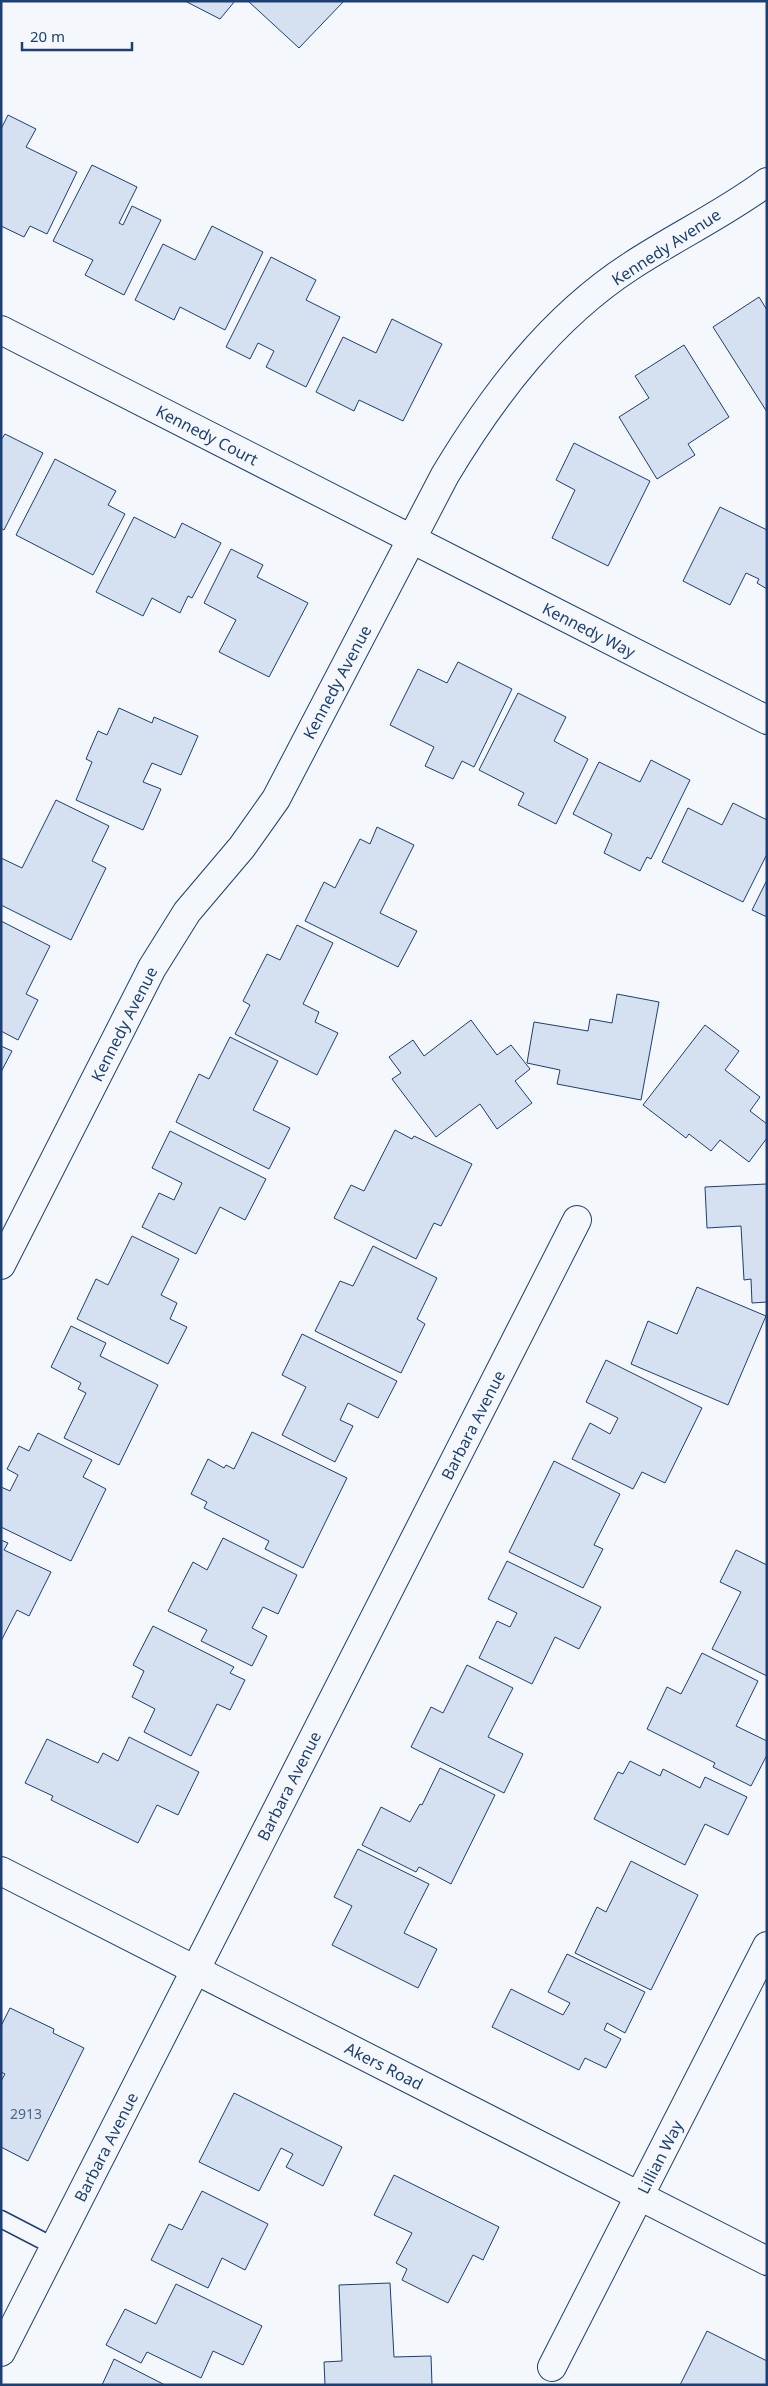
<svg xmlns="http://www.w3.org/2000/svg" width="768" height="2386" viewBox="0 0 768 2386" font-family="'Noto Sans',sans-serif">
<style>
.building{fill:#d5e0f0;stroke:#1d3f73}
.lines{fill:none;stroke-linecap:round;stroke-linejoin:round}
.service-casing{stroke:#1d3f73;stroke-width:19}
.minor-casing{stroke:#1d3f73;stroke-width:30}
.tertiary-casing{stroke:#1d3f73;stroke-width:30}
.service{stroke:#f4f7fb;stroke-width:16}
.minor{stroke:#f4f7fb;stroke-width:28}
.tertiary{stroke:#f4f7fb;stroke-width:28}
.labels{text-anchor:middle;stroke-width:4;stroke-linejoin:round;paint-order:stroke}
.number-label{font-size:14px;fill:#4b6792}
.street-label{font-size:16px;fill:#1d3f73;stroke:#f4f7fb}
</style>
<rect width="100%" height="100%" fill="#f4f7fb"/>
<g class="building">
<path d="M 185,1 L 235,1 L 220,19 Z"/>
<path d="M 248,1 L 344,1 L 299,48 Z"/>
<path d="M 8,115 L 36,129 L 26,147 L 77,172 L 47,234 L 30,226 L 24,237 L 1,226 L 1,129 Z"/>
<path d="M 92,165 L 137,187 L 119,223 L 123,225 L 132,206 L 161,220 L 124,295 L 85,275 L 93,260 L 53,241 Z"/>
<path d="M 212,226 L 263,252 L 225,330 L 180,307 L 174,320 L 135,300 L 163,244 L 195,260 Z"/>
<path d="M 271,257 L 316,280 L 306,300 L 340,317 L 306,387 L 266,367 L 274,351 L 258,343 L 250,359 L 226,347 Z"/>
<path d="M 759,297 L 767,310 L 767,412 L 713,327 Z"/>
<path d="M 392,319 L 442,344 L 403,421 L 359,400 L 354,411 L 316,392 L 343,337 L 376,353 Z"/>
<path d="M 684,345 L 729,417 L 688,444 L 695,455 L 657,479 L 619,417 L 649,398 L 635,376 Z"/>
<path d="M 5,434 L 43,453 L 4,530 L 1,528 L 1,440 Z"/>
<path d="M 574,443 L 650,481 L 608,566 L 552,538 L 575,490 L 556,480 Z"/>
<path d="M 55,459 L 116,491 L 108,505 L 125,514 L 93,575 L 16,535 Z"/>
<path d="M 720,507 L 767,530 L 767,589 L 757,583 L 759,579 L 746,573 L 730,605 L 683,581 Z"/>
<path d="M 134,517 L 175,538 L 182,523 L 221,543 L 192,598 L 188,596 L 180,613 L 152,598 L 143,616 L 96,592 Z"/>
<path d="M 231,549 L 263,565 L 257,577 L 308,603 L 269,677 L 219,652 L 236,620 L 204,603 Z"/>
<path d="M 458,662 L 512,689 L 474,767 L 462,761 L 453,779 L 425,766 L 434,747 L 390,725 L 418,669 L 447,683 Z"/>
<path d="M 518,693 L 566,717 L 554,741 L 588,759 L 556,824 L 518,805 L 524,793 L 479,770 Z"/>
<path d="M 119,708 L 152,723 L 154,717 L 198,736 L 181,775 L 152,763 L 143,782 L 161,789 L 143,830 L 76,800 L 92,762 L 86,759 L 98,731 L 107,735 Z"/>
<path d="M 651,760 L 690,780 L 651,859 L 647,857 L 640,871 L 604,853 L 612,834 L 573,814 L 599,762 L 640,782 Z"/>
<path d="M 56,800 L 109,826 L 92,861 L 106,868 L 71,940 L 1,905 L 1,858 L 22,868 Z"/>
<path d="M 733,803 L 767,820 L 767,854 L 743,902 L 662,862 L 688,808 L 722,825 Z"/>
<path d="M 377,827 L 414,845 L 380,913 L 417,931 L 398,967 L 305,921 L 324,882 L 335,888 L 360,839 L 370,844 Z"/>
<path d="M 767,880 L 767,917 L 752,910 Z"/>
<path d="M 1,921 L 50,946 L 26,994 L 38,1000 L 18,1040 L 1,1031 Z"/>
<path d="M 297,925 L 333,943 L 303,1004 L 319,1012 L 315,1022 L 338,1033 L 317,1075 L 235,1034 L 250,1005 L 243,1001 L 267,954 L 280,960 Z"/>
<path d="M 617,994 L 659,1002 L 641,1100 L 557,1084 L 560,1070 L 527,1063 L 534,1022 L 588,1031 L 590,1019 L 612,1023 Z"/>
<path d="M 471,1020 L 497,1055 L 511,1045 L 530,1069 L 515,1081 L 532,1103 L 497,1129 L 480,1104 L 436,1137 L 392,1079 L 401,1073 L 389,1057 L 413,1040 L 424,1056 Z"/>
<path d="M 705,1025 L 739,1051 L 725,1070 L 760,1097 L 750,1111 L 767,1124 L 767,1138 L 749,1162 L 720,1140 L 711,1151 L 689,1134 L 686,1138 L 643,1105 Z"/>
<path d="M 230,1037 L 278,1061 L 253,1110 L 290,1128 L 269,1169 L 176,1122 L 199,1074 L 209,1079 Z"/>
<path d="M 1,1046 L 12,1051 L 1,1072 Z"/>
<path d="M 395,1130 L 412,1139 L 414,1136 L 472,1164 L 441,1226 L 434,1223 L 416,1259 L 334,1218 L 351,1185 L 364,1191 Z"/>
<path d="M 170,1131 L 266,1179 L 245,1220 L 220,1207 L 196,1254 L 142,1227 L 159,1193 L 174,1200 L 182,1183 L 152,1168 Z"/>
<path d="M 767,1184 L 767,1302 L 752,1303 L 751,1279 L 744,1280 L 741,1226 L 707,1228 L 705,1187 Z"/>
<path d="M 132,1236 L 179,1259 L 161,1295 L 177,1303 L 170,1319 L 187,1327 L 168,1364 L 77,1319 L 96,1279 L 108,1285 Z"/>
<path d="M 373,1246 L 437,1278 L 417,1319 L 425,1324 L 401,1373 L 315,1331 L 340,1281 L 353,1286 Z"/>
<path d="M 697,1287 L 766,1316 L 728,1405 L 631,1364 L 648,1321 L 677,1334 Z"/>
<path d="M 71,1326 L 106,1343 L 100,1356 L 158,1385 L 119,1465 L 64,1438 L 86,1393 L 78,1389 L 81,1383 L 51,1367 Z"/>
<path d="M 302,1334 L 397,1381 L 378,1418 L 348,1403 L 340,1420 L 353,1426 L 335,1462 L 282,1435 L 306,1387 L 282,1375 Z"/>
<path d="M 606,1360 L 702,1408 L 665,1483 L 642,1472 L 633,1489 L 572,1459 L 590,1423 L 610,1434 L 618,1418 L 586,1402 Z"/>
<path d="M 252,1432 L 347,1478 L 303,1568 L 265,1549 L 269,1541 L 204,1508 L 207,1502 L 191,1494 L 208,1459 L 224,1468 L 226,1465 L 234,1469 Z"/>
<path d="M 38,1433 L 92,1460 L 83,1477 L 106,1489 L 71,1561 L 1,1527 L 1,1487 L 10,1491 L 18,1475 L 7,1469 L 19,1446 L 29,1451 Z"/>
<path d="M 554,1461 L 620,1494 L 594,1545 L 603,1549 L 583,1588 L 509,1552 Z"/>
<path d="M 223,1538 L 297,1575 L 278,1614 L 263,1607 L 252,1628 L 267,1636 L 252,1666 L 201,1641 L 207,1630 L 168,1611 L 193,1562 L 207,1570 Z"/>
<path d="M 1,1540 L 8,1543 L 4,1550 L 51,1572 L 29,1616 L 17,1610 L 1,1641 Z"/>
<path d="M 736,1550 L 767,1565 L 767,1676 L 712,1649 L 741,1592 L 720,1582 Z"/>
<path d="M 507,1561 L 601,1607 L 579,1649 L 555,1637 L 532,1684 L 479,1658 L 497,1621 L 510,1627 L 517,1613 L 488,1599 Z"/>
<path d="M 153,1626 L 234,1667 L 230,1673 L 245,1680 L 230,1710 L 217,1704 L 191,1756 L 144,1732 L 155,1709 L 132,1697 L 144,1671 L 133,1665 Z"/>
<path d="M 702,1653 L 758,1681 L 736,1726 L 767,1741 L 767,1755 L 751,1786 L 713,1767 L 715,1763 L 647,1729 L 667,1687 L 681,1694 Z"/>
<path d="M 467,1665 L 513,1688 L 488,1737 L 523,1754 L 504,1793 L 411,1747 L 431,1707 L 443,1713 Z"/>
<path d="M 129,1737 L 199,1772 L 178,1815 L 157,1805 L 138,1843 L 51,1800 L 53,1796 L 25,1783 L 47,1739 L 98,1763 L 103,1753 L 118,1761 Z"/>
<path d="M 630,1761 L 660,1776 L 663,1769 L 700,1788 L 705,1777 L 747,1797 L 728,1835 L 705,1824 L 685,1865 L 594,1819 L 618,1772 L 623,1774 Z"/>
<path d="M 440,1768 L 495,1795 L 451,1884 L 419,1867 L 416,1872 L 362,1845 L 381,1807 L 410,1822 L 420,1804 L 422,1805 Z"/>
<path d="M 358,1849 L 429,1884 L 404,1933 L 437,1949 L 418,1988 L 332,1945 L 352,1906 L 334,1897 Z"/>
<path d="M 631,1861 L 698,1895 L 651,1990 L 575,1953 L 597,1907 L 606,1912 Z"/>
<path d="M 567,1954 L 645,1992 L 625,2033 L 607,2023 L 604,2030 L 621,2039 L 606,2068 L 585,2058 L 579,2070 L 492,2027 L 511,1989 L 563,2015 L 570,2003 L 548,1992 Z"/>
<path d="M 10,2008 L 54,2029 L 53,2033 L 84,2048 L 28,2161 L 1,2147 L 1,2081 L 5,2074 L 1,2072 L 1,2026 Z"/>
<path d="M 234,2093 L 342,2147 L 323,2186 L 286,2167 L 293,2154 L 281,2148 L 259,2191 L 199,2162 Z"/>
<path d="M 394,2175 L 499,2227 L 483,2260 L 473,2255 L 448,2303 L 402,2280 L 407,2269 L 396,2263 L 412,2233 L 374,2215 Z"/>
<path d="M 202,2191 L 268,2224 L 245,2270 L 222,2258 L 208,2288 L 151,2260 L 169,2224 L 182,2230 Z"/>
<path d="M 390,2283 L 394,2357 L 431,2356 L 432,2385 L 325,2385 L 324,2362 L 342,2361 L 339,2285 Z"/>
<path d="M 176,2284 L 262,2326 L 243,2365 L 213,2351 L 201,2378 L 147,2352 L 141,2363 L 106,2345 L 125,2309 L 156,2324 Z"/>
<path d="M 707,2331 L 767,2361 L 767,2385 L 680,2385 Z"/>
<path d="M 114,2359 L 165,2385 L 102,2385 Z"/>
</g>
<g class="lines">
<g class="service-casing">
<path id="service" d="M 1,2219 L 55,2247"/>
</g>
<g class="minor-casing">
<g id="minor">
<path d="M 1,330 L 767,720"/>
<path d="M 1,1265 L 152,968 L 187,912 L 242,847 L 276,799 L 445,475 C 493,395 551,318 631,266 C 675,237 724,214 767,182"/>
<path d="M 1,2352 L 577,1220"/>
<path d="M 552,2367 L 767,1946"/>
</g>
</g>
<g class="tertiary-casing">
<path id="tertiary" d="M 1,1871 L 767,2261"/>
</g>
<use href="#service" class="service"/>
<use href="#minor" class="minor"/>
<use href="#tertiary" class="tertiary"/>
</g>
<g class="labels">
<g class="number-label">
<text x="26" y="2119">2913</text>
</g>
<g class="street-label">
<text transform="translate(666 247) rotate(-33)" y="6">Kennedy Avenue</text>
<text transform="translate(207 435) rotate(27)" y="6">Kennedy Court</text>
<text transform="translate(589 630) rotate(27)" y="6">Kennedy Way</text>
<text transform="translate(337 682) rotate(-62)" y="6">Kennedy Avenue</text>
<text transform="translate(124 1024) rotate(-63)" y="6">Kennedy Avenue</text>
<text transform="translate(473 1425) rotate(-63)" y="6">Barbara Avenue</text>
<text transform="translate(289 1786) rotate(-63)" y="6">Barbara Avenue</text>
<text transform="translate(384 2066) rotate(27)" y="6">Akers Road</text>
<text transform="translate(106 2147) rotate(-63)" y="6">Barbara Avenue</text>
<text transform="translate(660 2157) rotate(-63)" y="6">Lillian Way</text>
</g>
</g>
<rect width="768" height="2386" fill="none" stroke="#1d3f73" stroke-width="5"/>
<path d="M22 42v8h110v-8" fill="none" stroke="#1d3f73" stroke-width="2.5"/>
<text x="30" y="42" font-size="15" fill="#1d3f73" stroke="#f4f7fb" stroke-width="4" paint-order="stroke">20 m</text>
</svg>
